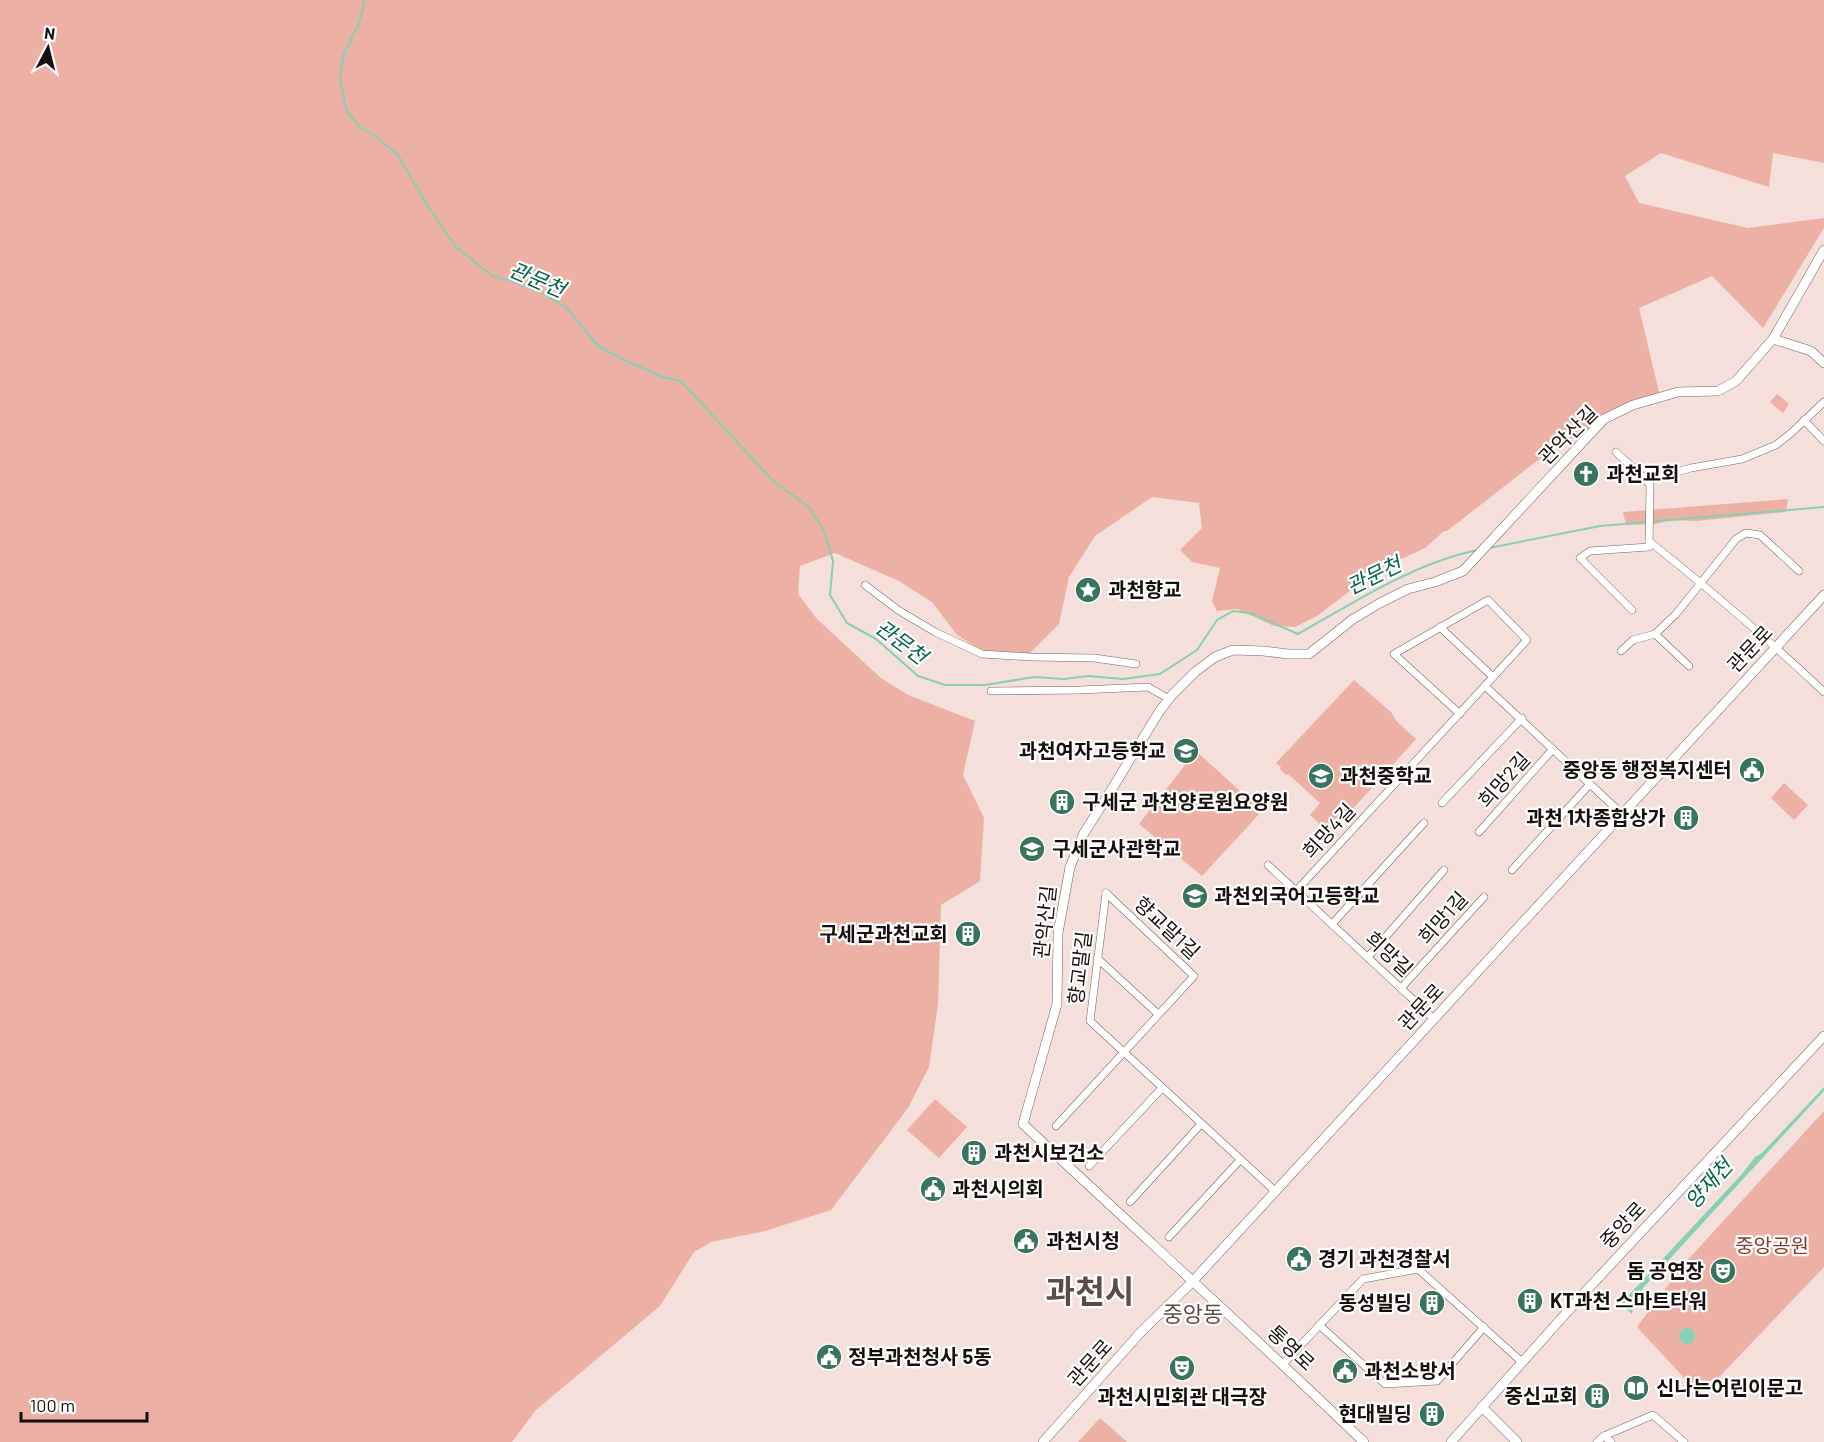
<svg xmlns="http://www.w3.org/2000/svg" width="1824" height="1442" viewBox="0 0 1824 1442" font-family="Barlow,'Noto Sans KR',sans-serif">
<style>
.green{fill:#ecb1a4}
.water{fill:#87d0b3}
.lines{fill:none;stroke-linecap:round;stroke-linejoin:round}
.stream{stroke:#87d0b3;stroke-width:2}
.street-casing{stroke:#76635f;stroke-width:8}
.secondary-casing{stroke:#76635f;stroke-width:10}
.street{stroke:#fff;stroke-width:7}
.secondary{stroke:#fff;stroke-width:9}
.labels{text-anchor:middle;stroke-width:4.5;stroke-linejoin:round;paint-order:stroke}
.street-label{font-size:20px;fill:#160f0d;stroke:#fff}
.poi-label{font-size:20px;font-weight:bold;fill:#160f0d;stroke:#fff;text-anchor:start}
.park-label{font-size:20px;fill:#883729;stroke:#fff}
.water-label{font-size:21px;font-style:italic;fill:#00644a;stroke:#fff}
.quarter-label{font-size:22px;fill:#5c4b47;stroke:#fff}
.town-label{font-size:32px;font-weight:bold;fill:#5c4b47;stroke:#fff}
</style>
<rect width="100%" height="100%" fill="#f5dfda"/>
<g class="green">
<path d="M 0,0 L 1824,0 L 1824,163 L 1773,153 L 1769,187 L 1661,153 L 1625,176 L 1639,203 L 1748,228 L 1824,218 L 1824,228 L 1763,328 L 1712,276 L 1639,308 L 1659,392 L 1555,447 L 1447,531 L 1444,531 L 1425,548 L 1376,571 L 1317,616 L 1295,627 L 1274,626 L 1237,609 L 1217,611 L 1212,601 L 1220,568 L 1192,562 L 1180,550 L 1202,528 L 1199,503 L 1152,497 L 1095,536 L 1069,577 L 1059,624 L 1028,655 L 989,655 L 957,635 L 932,602 L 899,581 L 835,553 L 800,566 L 798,594 L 817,619 L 881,678 L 908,695 L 975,721 L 963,775 L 984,818 L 980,881 L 941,905 L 938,1004 L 929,1067 L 908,1108 L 831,1210 L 765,1231 L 711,1242 L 694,1252 L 660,1306 L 536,1410 L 512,1442 L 0,1442 Z"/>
<path d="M 1777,394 L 1789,404 L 1783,413 L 1770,402 Z"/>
<path d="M 1788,499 L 1786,512 L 1696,521 L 1672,520 L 1655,524 L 1626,525 L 1623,512 Z"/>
<path d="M 1354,680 L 1391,712 L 1397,722 L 1416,739 L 1330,834 L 1310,815 L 1320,803 L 1288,774 L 1286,775 L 1280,769 L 1281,767 L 1276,763 Z"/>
<path d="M 1196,751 L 1262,811 L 1202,876 L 1139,824 Z"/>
<path d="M 1784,783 L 1808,805 L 1794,820 L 1771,798 Z"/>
<path d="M 935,1099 L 967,1127 L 939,1158 L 907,1130 Z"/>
<path d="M 1824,1111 L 1824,1267 L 1701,1396 L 1637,1327 L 1683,1265 Z"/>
<path d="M 1100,1418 L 1127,1442 L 1078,1442 Z"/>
</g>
<g class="water">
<path d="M 1824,1087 L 1824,1091 L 1643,1288 L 1633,1308 L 1632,1314 L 1618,1302 L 1622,1296 L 1629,1295 L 1742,1174 L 1755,1157 L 1762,1153 Z"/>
<circle cx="1687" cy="1336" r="8"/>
</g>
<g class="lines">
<g class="stream">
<path d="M 364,0 L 363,8 L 359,23 L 343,56 L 340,80 L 347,112 L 360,127 L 376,137 L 398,155 L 427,205 L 456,247 L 494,277 L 512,281 L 542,293 L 566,307 L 598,346 L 626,361 L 663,377 L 681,381 L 773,481 L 809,507 L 824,531 L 833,561 L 830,595 L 847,623 L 876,639 L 918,676 L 945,685 L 985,685 L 1034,677 L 1064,679 L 1088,676 L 1123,679 L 1160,674 L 1197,650 L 1217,620 L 1233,611 L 1250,613 L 1298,634 C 1355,602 1412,564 1477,550"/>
<path d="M 1489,548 L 1600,526 L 1824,507"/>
</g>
<g class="street-casing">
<g id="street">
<path d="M 1804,420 L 1824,441"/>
<path d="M 1616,452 C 1627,463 1641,473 1650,485 L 1649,547 L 1590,551 L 1580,558 L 1632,610"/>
<path d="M 1644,477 L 1661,476 L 1691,468 L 1742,459 L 1776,445 L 1790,434 L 1824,402"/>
<path d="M 1649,541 C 1709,589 1768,639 1824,692"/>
<path d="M 865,585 L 898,610 L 935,632 L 982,654 L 1031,657 L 1094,658 L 1136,664"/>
<path d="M 1440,627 L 1493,677"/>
<path d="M 1655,634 L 1689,666"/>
<path d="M 1621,651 L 1633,640 L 1655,634 L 1676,614 L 1736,539 L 1746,533 L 1760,535 L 1799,571"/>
<path d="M 1485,686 L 1622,814"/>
<path d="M 991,691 L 1080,690 L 1148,687 L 1169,699"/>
<path d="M 1442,803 L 1522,718"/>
<path d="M 1479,832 L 1553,749"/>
<path d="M 1268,865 L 1434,1019"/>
<path d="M 1512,870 L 1590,784"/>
<path d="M 1297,890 L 1527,640 L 1488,600 L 1394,654 L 1460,714"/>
<path d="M 1106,893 L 1090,1021 L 1275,1191"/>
<path d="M 1332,924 L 1424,823"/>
<path d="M 1368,957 L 1444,870"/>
<path d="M 1097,958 L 1158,1014"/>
<path d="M 1401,988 L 1484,897"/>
<path d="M 1056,1126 L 1194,976 L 1106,893"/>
<path d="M 1089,1166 L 1162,1088"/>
<path d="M 1130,1202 L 1201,1124"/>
<path d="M 1169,1237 L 1240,1160"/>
<path d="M 1319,1325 L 1385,1384 L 1437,1381 L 1484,1327"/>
<path d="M 1283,1364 L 1363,1279 L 1418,1269 L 1522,1362"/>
<path d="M 1604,1436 L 1611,1442"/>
<path d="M 1597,1442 L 1604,1436 L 1653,1415 L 1684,1442"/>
</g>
</g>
<g class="secondary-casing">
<g id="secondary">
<path d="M 1773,339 L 1811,351 L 1824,363"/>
<path d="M 1482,1407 L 1517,1442"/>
<path d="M 1043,1442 L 1140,1333 L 1192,1282 L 1824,595"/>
<path d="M 1364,1442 C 1252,1334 1136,1230 1023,1124 L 1057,1004 L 1058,933 L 1070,867 L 1084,833 L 1107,797 L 1159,712 L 1172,695 L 1195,672 L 1215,657 L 1233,650 L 1263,651 L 1288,654 L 1309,654 L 1353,619 L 1380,603 L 1408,589 L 1435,582 L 1463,571 L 1604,419 L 1633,405 L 1678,392 L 1718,391 L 1736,381 L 1773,339 L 1824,250"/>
<path d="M 1451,1442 L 1585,1292 L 1824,1036"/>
</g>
</g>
<use href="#street" class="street"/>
<use href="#secondary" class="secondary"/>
</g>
<defs>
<g id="church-disc" transform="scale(1.35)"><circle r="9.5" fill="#38745e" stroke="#fff"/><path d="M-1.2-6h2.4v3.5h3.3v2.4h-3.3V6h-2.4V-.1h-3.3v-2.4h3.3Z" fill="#fff"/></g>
<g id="sight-disc" transform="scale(1.35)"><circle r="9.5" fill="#38745e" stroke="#fff"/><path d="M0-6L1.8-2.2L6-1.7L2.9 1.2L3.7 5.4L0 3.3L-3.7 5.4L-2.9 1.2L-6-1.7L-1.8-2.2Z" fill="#fff"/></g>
<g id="school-disc" transform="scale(1.35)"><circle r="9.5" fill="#38745e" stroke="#fff"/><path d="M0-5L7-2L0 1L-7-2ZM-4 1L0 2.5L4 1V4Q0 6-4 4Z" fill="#fff"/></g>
<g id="civic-disc" transform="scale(1.35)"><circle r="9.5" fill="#38745e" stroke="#fff"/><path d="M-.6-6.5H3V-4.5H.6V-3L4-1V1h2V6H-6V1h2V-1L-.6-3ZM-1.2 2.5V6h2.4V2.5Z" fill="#fff"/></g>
<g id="building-disc" transform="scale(1.35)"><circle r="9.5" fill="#38745e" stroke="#fff"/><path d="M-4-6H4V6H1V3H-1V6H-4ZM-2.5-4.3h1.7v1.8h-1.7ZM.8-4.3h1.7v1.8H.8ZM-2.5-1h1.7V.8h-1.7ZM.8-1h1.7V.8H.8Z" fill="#fff"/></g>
<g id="university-disc" transform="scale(1.35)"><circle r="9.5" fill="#38745e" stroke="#fff"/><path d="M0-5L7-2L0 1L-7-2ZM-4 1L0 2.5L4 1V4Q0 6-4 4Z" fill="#fff"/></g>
<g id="theatre-disc" transform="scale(1.35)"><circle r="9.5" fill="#38745e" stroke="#fff"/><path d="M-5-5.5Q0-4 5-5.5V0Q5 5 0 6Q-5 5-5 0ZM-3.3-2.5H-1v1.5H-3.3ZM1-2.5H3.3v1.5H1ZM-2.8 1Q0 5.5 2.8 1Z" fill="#fff"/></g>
<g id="library-disc" transform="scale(1.35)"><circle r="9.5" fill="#38745e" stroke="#fff"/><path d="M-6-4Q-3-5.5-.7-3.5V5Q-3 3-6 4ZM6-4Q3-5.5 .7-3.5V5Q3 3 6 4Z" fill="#fff"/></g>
</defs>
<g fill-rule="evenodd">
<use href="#church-disc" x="1586" y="474"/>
<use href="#sight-disc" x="1088" y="590"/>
<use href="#school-disc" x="1186" y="751"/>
<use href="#civic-disc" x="1752" y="770"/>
<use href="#school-disc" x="1321" y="776"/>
<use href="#building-disc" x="1062" y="802"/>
<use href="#building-disc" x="1686" y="818"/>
<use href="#university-disc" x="1032" y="849"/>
<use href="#school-disc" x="1195" y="896"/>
<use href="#building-disc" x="968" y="934"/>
<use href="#building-disc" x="974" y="1153"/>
<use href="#civic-disc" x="933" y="1189"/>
<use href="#civic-disc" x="1026" y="1241"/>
<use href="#civic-disc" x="1299" y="1259"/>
<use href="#theatre-disc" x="1723" y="1271"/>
<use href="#building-disc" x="1530" y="1301"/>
<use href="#building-disc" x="1432" y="1303"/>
<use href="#civic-disc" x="829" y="1357"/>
<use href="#theatre-disc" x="1182" y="1368"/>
<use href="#civic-disc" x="1345" y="1371"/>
<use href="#library-disc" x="1636" y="1388"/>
<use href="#building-disc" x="1597" y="1396"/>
<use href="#building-disc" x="1432" y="1414"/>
</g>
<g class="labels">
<g class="street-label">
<text transform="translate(1568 435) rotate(-45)" y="7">관악산길</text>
<text transform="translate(1750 649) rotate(-47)" y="7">관문로</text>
<text transform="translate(1504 780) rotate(-48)" y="7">희망2길</text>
<text transform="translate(1329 831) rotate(-47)" y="7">희망4길</text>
<text transform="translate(1443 918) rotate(-48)" y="7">희망1길</text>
<text transform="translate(1045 922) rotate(-84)" y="7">관악산길</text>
<text transform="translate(1167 928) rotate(43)" y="7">향교말1길</text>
<text transform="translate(1389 954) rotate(43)" y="7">희망길</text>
<text transform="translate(1080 968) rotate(-83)" y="7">향교말길</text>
<text transform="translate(1421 1007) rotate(-47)" y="7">관문로</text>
<text transform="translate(1623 1225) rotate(-47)" y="7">중앙로</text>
<text transform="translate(1291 1348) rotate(43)" y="7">통영로</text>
<text transform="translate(1090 1363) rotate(-48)" y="7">관문로</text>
</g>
<g class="poi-label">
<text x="1606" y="481">과천교회</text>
<text x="1108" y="597">과천향교</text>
<text x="1166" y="758" text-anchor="end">과천여자고등학교</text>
<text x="1732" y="777" text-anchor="end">중앙동 행정복지센터</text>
<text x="1340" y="783">과천중학교</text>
<text x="1082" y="809">구세군 과천양로원요양원</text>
<text x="1666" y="825" text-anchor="end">과천 1차종합상가</text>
<text x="1052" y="856">구세군사관학교</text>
<text x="1214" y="903">과천외국어고등학교</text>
<text x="948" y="941" text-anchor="end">구세군과천교회</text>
<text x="994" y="1160">과천시보건소</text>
<text x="952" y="1196">과천시의회</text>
<text x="1046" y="1248">과천시청</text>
<text x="1318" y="1266">경기 과천경찰서</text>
<text x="1704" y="1278" text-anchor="end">돔 공연장</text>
<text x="1550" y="1308">KT과천 스마트타워</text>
<text x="1412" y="1310" text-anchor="end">동성빌딩</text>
<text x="848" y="1364">정부과천청사 5동</text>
<text x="1364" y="1378">과천소방서</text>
<text x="1656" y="1395">신나는어린이문고</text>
<text x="1578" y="1403" text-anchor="end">중신교회</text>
<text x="1182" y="1404" text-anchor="middle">과천시민회관 대극장</text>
<text x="1412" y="1421" text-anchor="end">현대빌딩</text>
</g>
<g class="park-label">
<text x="1772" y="1253">중앙공원</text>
</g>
<g class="water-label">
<text transform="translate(537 280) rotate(23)" y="7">관문천</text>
<text transform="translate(1374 576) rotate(-26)" y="7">관문천</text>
<text transform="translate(901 642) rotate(37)" y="7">관문천</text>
<text transform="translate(1709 1184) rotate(-48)" y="7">양재천</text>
</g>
<g class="quarter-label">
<text x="1193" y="1322">중앙동</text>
</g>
<g class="town-label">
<text x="1090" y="1303">과천시</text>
</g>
</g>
<g transform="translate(48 48) rotate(7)" stroke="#ffffff" stroke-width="4.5" paint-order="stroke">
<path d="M0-4.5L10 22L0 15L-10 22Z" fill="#160f0d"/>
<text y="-9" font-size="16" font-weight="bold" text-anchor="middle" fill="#160f0d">N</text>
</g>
<path d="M21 1412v9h126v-9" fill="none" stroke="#160f0d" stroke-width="3"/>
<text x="30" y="1412" font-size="18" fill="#160f0d" stroke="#ffffff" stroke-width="4.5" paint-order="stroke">100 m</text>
</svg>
